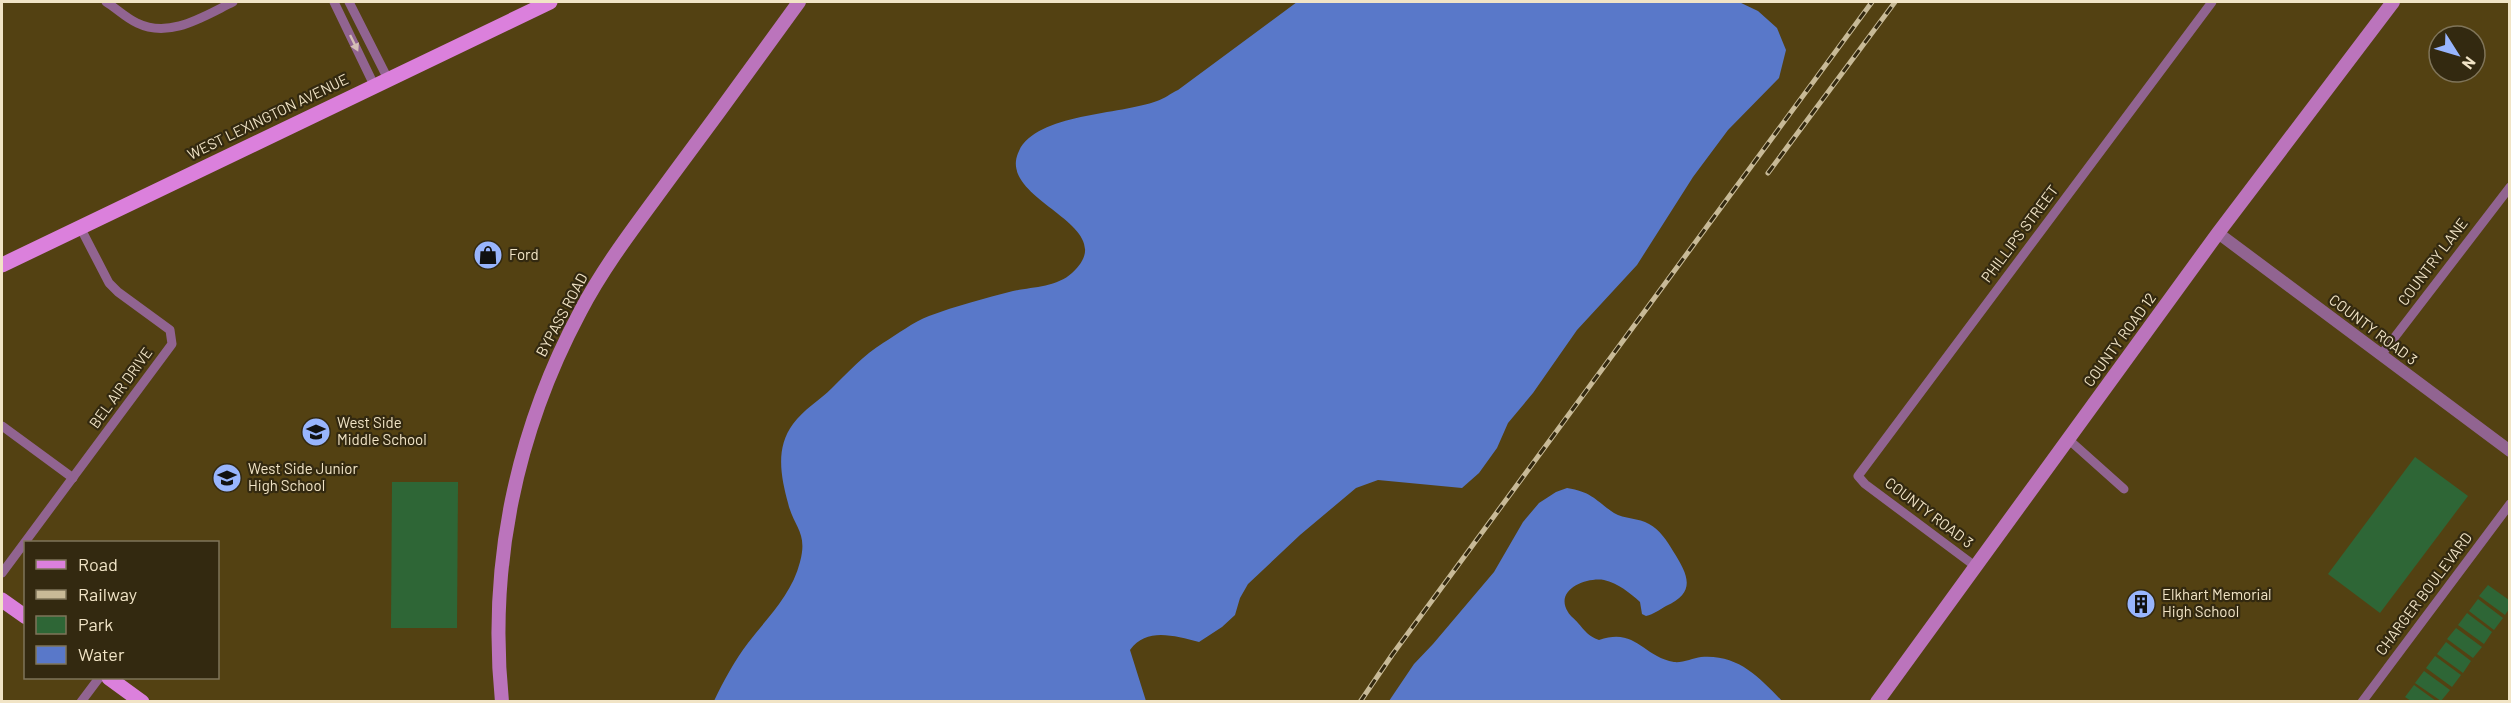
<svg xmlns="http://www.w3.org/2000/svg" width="2511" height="703" viewBox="0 0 2511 703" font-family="Barlow,sans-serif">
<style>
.green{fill:#2e6636}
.water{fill:#5978c9}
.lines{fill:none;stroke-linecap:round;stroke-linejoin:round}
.minor{stroke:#916491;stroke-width:9}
.tertiary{stroke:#916491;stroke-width:12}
.secondary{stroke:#bb74bc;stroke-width:14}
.primary{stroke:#db80dc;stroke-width:15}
.rail-casing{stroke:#c8ba97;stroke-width:5}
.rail{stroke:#332910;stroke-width:3;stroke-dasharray:9;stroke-linecap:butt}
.oneway{fill:#d4beb6}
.labels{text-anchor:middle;stroke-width:4.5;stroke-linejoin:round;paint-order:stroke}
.street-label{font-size:15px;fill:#f1e4c6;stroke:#332910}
.poi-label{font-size:15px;fill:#f1e4c6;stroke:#332910;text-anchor:start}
</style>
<rect width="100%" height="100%" fill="#534112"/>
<g class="green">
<path d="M 2415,457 L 2468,496 L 2380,613 L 2328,574 Z"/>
<path d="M 392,482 L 458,482 L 457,628 L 391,628 Z"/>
<path d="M 2488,585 L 2509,600 L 2509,609 L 2505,615 L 2479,596 Z"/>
<path d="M 2478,599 L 2503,618 L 2494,630 L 2469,611 Z"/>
<path d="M 2467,613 L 2492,632 L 2484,644 L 2458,625 Z"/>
<path d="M 2456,628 L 2482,647 L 2473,658 L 2447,639 Z"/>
<path d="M 2446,642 L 2471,661 L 2463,673 L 2437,654 Z"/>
<path d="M 2435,656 L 2461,675 L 2452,687 L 2426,668 Z"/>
<path d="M 2424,671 L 2450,690 L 2441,701 L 2415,683 Z"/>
<path d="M 2414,685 L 2436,701 L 2411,701 L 2405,697 Z"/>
</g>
<g class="water">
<path d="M 1297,2 L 1739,2 L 1758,11 L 1777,28 L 1786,50 L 1779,78 L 1728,130 L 1693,177 L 1637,265 L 1577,330 L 1533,393 L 1508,423 L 1497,448 L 1479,473 L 1462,488 L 1378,480 L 1356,488 L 1300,535 L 1248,584 L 1240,598 L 1235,615 L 1222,627 L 1199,642 C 1174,636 1147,627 1130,650 L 1146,701 L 714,701 C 723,682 735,660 748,643 C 768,617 792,594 800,562 C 808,532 794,528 788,503 C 781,477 775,448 793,424 C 803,410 820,400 832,388 C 848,372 864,355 883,343 C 898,334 913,322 929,316 C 956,306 985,298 1013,291 C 1032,287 1057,287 1072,273 C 1126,224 994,201 1019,151 C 1037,113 1120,115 1157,101 C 1164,99 1171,93 1178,90 Z"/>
<path d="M 1567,488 C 1592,492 1595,500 1614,513 C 1624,519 1639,518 1649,524 C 1659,529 1668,542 1673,551 C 1689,576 1696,592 1666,606 C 1659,610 1654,614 1646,616 L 1642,614 L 1640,602 C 1630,593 1618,583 1604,580 C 1586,577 1554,590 1568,612 C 1570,616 1575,619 1578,623 C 1585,631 1588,636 1599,640 C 1636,627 1642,656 1674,662 C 1683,663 1693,658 1701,657 C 1738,654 1759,677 1782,701 L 1389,701 L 1414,664 L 1433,644 L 1494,572 L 1523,522 L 1539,503 L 1556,492 Z"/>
</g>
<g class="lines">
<g class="minor">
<path d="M 106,2 C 116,8 126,18 137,23 C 170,39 204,16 233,2"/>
<path d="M 334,2 L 374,85"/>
<path d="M 349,2 L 388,79"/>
<path d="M 2381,355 L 2510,187"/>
<path d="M 2,426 L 73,478"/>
<path d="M 2068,439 L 2124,489"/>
<path d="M 1975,566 L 1865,484 L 1858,476 L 2212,2"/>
<path d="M 2,573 L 172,344 L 170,330 L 118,292 L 109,283 L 80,227"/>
<path d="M 81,702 L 99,678"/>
<path d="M 2362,702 L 2510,504"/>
</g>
<path class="tertiary" d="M 2218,233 L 2510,451"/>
<g class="secondary">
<path d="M 502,702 C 488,566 516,432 580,312 C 605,264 639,221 671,177 C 714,119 757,60 799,2"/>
<path d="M 1877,702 L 2218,233 L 2393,2"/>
</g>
<g class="primary">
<path d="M 2,265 L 550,2"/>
<path d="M 2,600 L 26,617"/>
<path d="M 109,678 L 142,702"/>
</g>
<g class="rail-casing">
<g id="rail">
<path d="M 1768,173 L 1895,2"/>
<path d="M 1360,702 L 1392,655 L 1872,2"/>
</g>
</g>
<use href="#rail" class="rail"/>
</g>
<defs><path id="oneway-solid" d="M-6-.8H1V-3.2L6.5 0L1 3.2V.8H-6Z" transform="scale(1.5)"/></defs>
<use class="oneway" href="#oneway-solid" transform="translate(354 43) rotate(64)"/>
<defs>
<g id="shop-disc" transform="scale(1.5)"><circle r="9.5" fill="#98b5fd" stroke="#332910"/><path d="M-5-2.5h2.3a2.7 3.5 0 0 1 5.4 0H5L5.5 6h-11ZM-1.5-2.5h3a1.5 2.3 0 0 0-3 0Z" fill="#111"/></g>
<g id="school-disc" transform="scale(1.5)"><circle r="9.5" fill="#98b5fd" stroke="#332910"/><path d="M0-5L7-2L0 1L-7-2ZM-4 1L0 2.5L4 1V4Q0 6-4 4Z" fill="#111"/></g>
<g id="building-disc" transform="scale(1.5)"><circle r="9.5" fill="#98b5fd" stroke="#332910"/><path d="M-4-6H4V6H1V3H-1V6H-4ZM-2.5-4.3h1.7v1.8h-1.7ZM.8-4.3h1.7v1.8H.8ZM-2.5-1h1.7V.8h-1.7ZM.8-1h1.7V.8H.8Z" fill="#111"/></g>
</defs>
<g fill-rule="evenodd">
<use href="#shop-disc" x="488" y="255"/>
<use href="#school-disc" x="316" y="432"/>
<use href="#school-disc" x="227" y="478"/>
<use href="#building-disc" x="2141" y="604"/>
</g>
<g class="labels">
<g class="street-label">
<text transform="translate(268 117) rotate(-26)" y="5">WEST LEXINGTON AVENUE</text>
<text transform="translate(2020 234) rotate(-53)" y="5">PHILLIPS STREET</text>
<text transform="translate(2433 262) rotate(-53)" y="5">COUNTRY LANE</text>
<text transform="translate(562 315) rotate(-62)" y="5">BYPASS ROAD</text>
<text transform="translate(2373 330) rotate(37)" y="5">COUNTY ROAD 3</text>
<text transform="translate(2120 340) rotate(-54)" y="5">COUNTY ROAD 12</text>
<text transform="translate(121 388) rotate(-54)" y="5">BEL AIR DRIVE</text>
<text transform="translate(1929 513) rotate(37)" y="5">COUNTY ROAD 3</text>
<text transform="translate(2424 594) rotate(-53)" y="5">CHARGER BOULEVARD</text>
</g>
<g class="poi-label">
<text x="509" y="260">Ford</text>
<text x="337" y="428">West Side<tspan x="337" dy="17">Middle School</tspan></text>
<text x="248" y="474">West Side Junior<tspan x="248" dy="17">High School</tspan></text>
<text x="2162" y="600">Elkhart Memorial<tspan x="2162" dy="17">High School</tspan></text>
</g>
</g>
<rect width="2511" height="703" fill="none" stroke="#f1e4c6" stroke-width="6"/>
<rect x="24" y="541" width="195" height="138" fill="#332910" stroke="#7f7459" stroke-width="1.5"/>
<rect x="36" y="560" width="30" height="9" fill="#db80dc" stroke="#7f7459" stroke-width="1.5"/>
<text x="78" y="571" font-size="18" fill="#f1e4c6">Road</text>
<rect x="36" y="590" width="30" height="9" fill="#c8ba97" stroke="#7f7459" stroke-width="1.5"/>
<text x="78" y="601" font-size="18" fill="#f1e4c6">Railway</text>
<rect x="36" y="616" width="30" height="18" fill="#2e6636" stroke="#7f7459" stroke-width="1.5"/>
<text x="78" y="631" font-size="18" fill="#f1e4c6">Park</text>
<rect x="36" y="646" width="30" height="18" fill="#5978c9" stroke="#7f7459" stroke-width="1.5"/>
<text x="78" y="661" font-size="18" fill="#f1e4c6">Water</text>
<g transform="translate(2457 54) rotate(127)"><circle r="28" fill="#332910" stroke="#7f7459" stroke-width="1.5"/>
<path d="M0-4.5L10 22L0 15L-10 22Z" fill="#98b5fd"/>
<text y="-9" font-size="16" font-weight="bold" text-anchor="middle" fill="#f1e4c6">N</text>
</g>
</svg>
